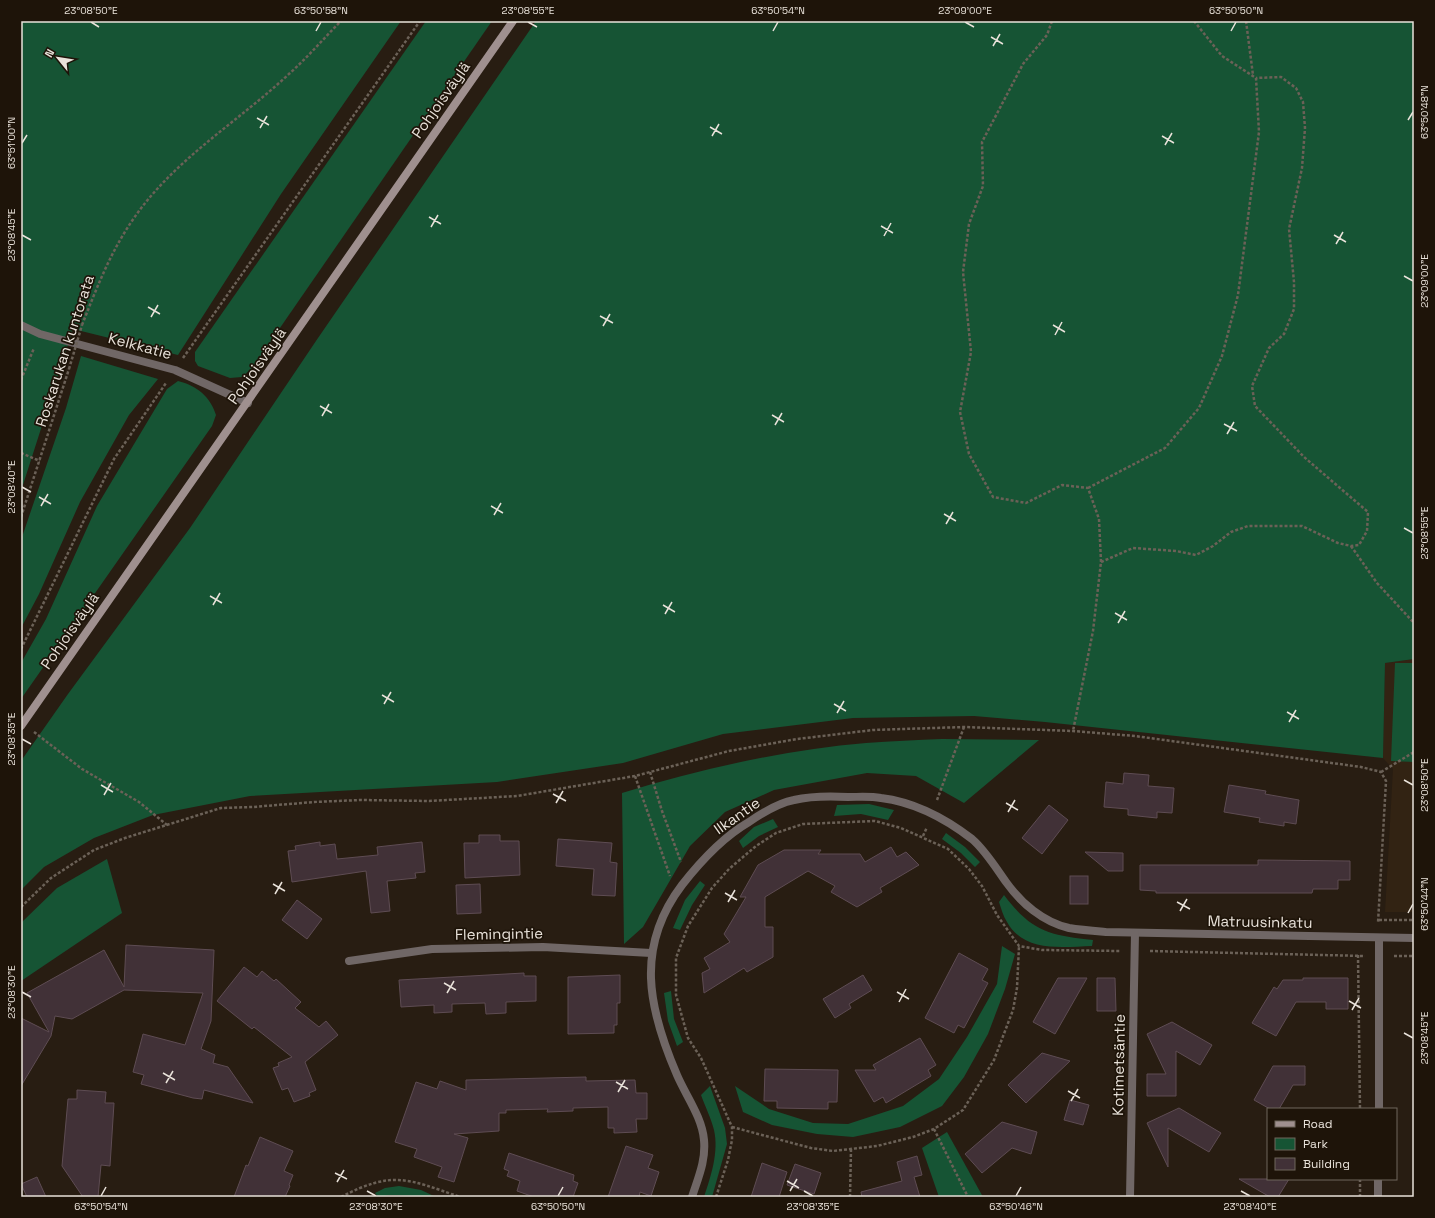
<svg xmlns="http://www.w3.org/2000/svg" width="1435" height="1218" viewBox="0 0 1435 1218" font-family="'Space Grotesk',sans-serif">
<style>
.built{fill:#322313}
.green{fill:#165434}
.building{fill:#413137;stroke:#5e4c53}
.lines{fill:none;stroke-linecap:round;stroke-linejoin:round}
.path{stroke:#6b6157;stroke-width:2.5;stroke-dasharray:3 2;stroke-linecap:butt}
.street{stroke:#706766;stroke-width:8}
.secondary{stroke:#9f908f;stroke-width:8}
.path-bridge{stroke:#6b6157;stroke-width:2.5;stroke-dasharray:3 2;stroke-linecap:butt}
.ticks{fill:none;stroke:#e9e2da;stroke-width:1.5}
.labels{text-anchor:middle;stroke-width:3.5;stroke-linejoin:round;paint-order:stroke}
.street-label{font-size:15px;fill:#e9e2da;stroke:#1e1409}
.neatline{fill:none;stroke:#e9e2da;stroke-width:1.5}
.ticks-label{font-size:10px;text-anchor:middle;fill:#e9e2da}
</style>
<rect width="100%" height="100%" fill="#281d12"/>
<path class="built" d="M 1414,659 L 1414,912 L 1385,912 L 1393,769 L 1383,758 L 1385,663 Z"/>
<g class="green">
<path d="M 21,21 L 401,21 L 281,194 L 178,355 L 73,329 L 21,491 Z"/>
<path d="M 426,21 L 492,21 L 253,367 L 242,377 L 230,378 L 198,366 L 195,361 L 195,352 Z"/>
<path d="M 536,21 L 1414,21 L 1414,659 L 1385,663 L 1383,758 L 1045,722 L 974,716 L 853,718 L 723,734 L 623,763 L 497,782 L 250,796 L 153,815 L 94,838 L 44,867 L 21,890 L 21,761 L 68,694 L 190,528 L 318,338 Z"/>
<path d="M 81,356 L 158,379 L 129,415 L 80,502 L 39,594 L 21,628 L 21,540 L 66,408 Z"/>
<path d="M 178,381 C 197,386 210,396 216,415 L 212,426 L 21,699 L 21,663 L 46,619 L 97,506 L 167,389 Z"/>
<path d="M 1395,663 L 1414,663 L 1414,762 L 1391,761 Z"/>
<path d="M 942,739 L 1039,740 L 964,803 L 916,776 L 867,773 L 774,790 L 725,812 L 690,846 L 643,927 L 624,944 L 622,793 C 701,769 783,750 866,743 C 891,741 917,740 942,739 Z"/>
<path d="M 869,804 L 894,810 L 888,820 L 861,814 L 834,816 L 837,805 Z"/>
<path d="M 773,819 L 778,827 L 759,836 L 743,848 L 739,841 L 754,827 Z"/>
<path d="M 946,833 L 965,847 L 980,862 L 975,867 L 961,853 L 942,839 Z"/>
<path d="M 107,859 L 122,913 L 21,981 L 21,923 L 57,888 Z"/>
<path d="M 700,881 L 705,885 L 692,905 L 680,930 L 673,928 L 685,900 Z"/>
<path d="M 1004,895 C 1032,932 1049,935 1093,940 L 1092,946 C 1062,947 1024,953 1007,922 C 1003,916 1001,908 999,902 Z"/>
<path d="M 1002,946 L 1015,954 L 1005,989 L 988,1034 L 964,1077 L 942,1106 L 900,1127 L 853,1137 L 817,1134 L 772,1125 L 743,1112 L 735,1086 L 769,1109 L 813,1123 L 848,1124 L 903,1106 L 939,1079 L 967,1037 L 997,984 Z"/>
<path d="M 671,991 L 674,1019 L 683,1042 L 677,1046 L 668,1021 L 664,993 Z"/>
<path d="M 710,1086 L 725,1128 L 727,1144 L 712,1197 L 704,1197 C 711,1176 719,1152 714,1130 C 711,1118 705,1106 701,1095 Z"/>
<path d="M 947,1132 L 983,1197 L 939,1197 L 922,1148 Z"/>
<path d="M 399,1186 L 421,1190 L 436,1197 L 391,1195 L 378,1197 L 375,1193 L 385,1188 Z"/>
</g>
<g class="building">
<path d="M 1124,773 L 1149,775 L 1148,786 L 1174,788 L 1172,813 L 1157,812 L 1157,818 L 1128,815 L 1128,809 L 1104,807 L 1106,782 L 1123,784 Z"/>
<path d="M 1229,785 L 1266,791 L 1265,794 L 1299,800 L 1296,824 L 1284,822 L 1284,826 L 1259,822 L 1260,818 L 1224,812 Z"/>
<path d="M 1049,805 L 1068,820 L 1042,854 L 1022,838 Z"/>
<path d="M 479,835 L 500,835 L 500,841 L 519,841 L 520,875 L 465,878 L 464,843 L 479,843 Z"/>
<path d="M 558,839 L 612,843 L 610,862 L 617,863 L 615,896 L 592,895 L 594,869 L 556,866 Z"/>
<path d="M 320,842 L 320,846 L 335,844 L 337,859 L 378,855 L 377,847 L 422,842 L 425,872 L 415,873 L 416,878 L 387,881 L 390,911 L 371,913 L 366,871 L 292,882 L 288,851 L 296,850 L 295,846 Z"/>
<path d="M 891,847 L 897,857 L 906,852 L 919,865 L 880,888 L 882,892 L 857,907 L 831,892 L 835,886 L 808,871 L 765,897 L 765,927 L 773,927 L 773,957 L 747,972 L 744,968 L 704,993 L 702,973 L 710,969 L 704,958 L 730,942 L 724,934 L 746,897 L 740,897 L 758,865 L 784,850 L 821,850 L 818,854 L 860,854 L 865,862 Z"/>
<path d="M 1085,852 L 1123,853 L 1123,871 L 1108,871 Z"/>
<path d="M 1258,860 L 1350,861 L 1350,880 L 1338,880 L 1338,889 L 1313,889 L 1312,893 L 1156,893 L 1156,891 L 1140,890 L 1140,865 L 1258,865 Z"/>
<rect x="1070" y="876" width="18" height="28"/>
<path d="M 480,884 L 481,913 L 457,914 L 456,885 Z"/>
<path d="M 297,900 L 322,919 L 307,939 L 282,920 Z"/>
<path d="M 126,945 L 214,950 L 211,1021 L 201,1049 L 215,1055 L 213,1063 L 228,1067 L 253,1103 L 204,1090 L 202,1099 L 193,1098 L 141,1084 L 144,1075 L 133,1072 L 143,1034 L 185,1045 L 203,993 L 124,990 L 72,1019 L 55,1016 L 51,1036 L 21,1086 L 21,1018 L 49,1032 L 27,993 L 104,950 L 124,987 Z"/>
<path d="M 959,953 L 988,969 L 982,980 L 988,983 L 964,1028 L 958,1025 L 954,1033 L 925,1018 Z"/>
<path d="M 244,967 L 257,977 L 262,971 L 274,981 L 276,979 L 301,1002 L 295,1008 L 319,1027 L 326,1021 L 338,1035 L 305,1062 L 316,1090 L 309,1093 L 310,1096 L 294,1102 L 288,1088 L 282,1090 L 273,1068 L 279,1066 L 278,1063 L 292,1057 L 254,1027 L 252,1029 L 217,1001 Z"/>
<path d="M 524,973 L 524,976 L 536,976 L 536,1001 L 506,1002 L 506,1013 L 486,1014 L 485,1003 L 452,1004 L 452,1012 L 434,1013 L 434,1005 L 401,1007 L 399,980 Z"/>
<path d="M 620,975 L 620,1003 L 617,1003 L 617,1025 L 614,1025 L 614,1033 L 568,1034 L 568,977 Z"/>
<path d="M 863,975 L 872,990 L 849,1004 L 851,1008 L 835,1018 L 823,999 Z"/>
<path d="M 1058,978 L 1087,978 L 1055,1034 L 1033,1022 Z"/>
<path d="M 1097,978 L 1115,978 L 1116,1011 L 1097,1011 Z"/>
<path d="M 1303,978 L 1348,978 L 1348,1009 L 1326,1009 L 1326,1002 L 1296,1002 L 1276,1036 L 1252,1023 L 1274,987 L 1277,989 L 1283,980 L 1303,980 Z"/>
<path d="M 1172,1022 L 1212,1045 L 1200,1065 L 1176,1051 L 1176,1096 L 1147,1096 L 1147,1074 L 1166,1074 L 1147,1034 Z"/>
<path d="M 920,1038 L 936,1065 L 928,1070 L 931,1076 L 886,1103 L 883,1097 L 874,1102 L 855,1070 L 876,1070 L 873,1065 Z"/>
<path d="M 1042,1053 L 1070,1061 L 1026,1103 L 1008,1085 Z"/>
<path d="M 1273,1066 L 1305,1066 L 1305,1085 L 1293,1085 L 1279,1109 L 1270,1109 L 1254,1100 Z"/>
<path d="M 765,1069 L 838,1070 L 837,1102 L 828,1102 L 828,1109 L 777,1108 L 777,1101 L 764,1101 Z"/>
<path d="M 586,1077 L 586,1081 L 635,1080 L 636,1093 L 647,1093 L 647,1119 L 636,1119 L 637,1132 L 614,1133 L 614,1128 L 608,1128 L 608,1107 L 573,1108 L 573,1111 L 547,1112 L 548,1109 L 506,1110 L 506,1113 L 499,1113 L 499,1131 L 454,1134 L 468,1138 L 454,1182 L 438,1177 L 442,1167 L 414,1157 L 417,1149 L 395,1142 L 416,1082 L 437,1089 L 440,1081 L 466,1090 L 466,1080 Z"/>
<path d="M 77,1090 L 106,1092 L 105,1103 L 114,1103 L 110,1166 L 101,1165 L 98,1197 L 83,1197 L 62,1166 L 68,1099 L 77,1099 Z"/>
<path d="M 1070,1100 L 1089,1105 L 1083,1125 L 1064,1120 Z"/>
<path d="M 1179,1108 L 1221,1133 L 1209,1152 L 1168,1128 L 1168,1167 L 1147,1123 Z"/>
<path d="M 1002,1122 L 1037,1132 L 1031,1154 L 1012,1148 L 982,1173 L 965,1154 Z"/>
<path d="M 260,1137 L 293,1151 L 284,1171 L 293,1175 L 289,1185 L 290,1186 L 285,1197 L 234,1197 L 246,1165 L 248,1166 Z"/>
<path d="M 626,1146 L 653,1155 L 648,1168 L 659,1172 L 651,1196 L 640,1192 L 639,1197 L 608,1197 Z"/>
<path d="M 509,1153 L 574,1175 L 573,1181 L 578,1183 L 573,1197 L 534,1197 L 517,1191 L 520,1181 L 507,1176 L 509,1171 L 504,1169 Z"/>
<path d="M 917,1156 L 922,1175 L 914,1177 L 920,1197 L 862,1197 L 861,1192 L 902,1181 L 897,1162 Z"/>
<path d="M 762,1163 L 787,1172 L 779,1197 L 751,1197 Z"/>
<path d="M 795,1164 L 821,1173 L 814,1194 L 787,1185 Z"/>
<path d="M 37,1177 L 46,1197 L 27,1197 L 21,1184 Z"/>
<path d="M 1239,1179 L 1289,1179 L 1278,1197 L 1270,1197 Z"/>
</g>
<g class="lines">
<g class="path">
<path d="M 1052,21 L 1047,35 L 1023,64 L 982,142 L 983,186 L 969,224 L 963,272 L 971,352 L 960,412 L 969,454 L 993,497 L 1026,503 L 1062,485 L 1088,488 L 1099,519 L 1101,562 L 1093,631 L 1073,731"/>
<path d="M 1246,21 L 1253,75"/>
<path d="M 82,325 C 96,290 108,258 128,227 C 169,162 236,124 290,73 C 308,57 324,38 341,21"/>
<path d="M 183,358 L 420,21"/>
<path d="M 21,380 L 34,348"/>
<path d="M 21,453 L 40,461"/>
<path d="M 1088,488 L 1165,448 L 1199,408 L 1222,356 L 1238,295 L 1259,132 L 1256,78 L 1222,56 L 1194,21"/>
<path d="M 21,517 L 69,369"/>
<path d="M 1351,546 L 1377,583 L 1414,623"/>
<path d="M 1101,562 L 1133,548 L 1176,551 L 1196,555 L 1213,546 L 1231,532 L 1248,526 L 1302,526 L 1338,543 L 1351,546 L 1359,545 L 1367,531 L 1368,512 L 1304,457 L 1255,406 L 1252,386 L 1269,348 L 1284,334 L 1294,309 L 1294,282 L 1289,229 L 1302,168 L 1305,128 L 1303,102 L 1296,88 L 1281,77 L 1256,78"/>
<path d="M 21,649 L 114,459 L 166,383"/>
<path d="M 34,732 L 82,769 L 139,802 L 167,825"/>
<path d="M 650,772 L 662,811 L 681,862"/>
<path d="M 1381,772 L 1414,752"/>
<path d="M 635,776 L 670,876"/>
<path d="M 937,800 L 964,727"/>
<path d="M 923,836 L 927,827"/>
<path d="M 21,907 L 51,878 L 94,850 L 125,838 L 221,808 L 253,807 L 314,802 L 361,800 L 429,801 L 517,796 L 635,776 L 729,751 L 797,739 L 873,730 L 964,727 L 1073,731 L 1135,736 L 1361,767 L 1381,772 L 1386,781 L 1378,923"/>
<path d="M 1379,920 L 1414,920"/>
<path d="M 1150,951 L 1365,956"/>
<path d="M 1358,955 L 1360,1109"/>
<path d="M 1394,956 L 1414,956"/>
<path d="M 732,1127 L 811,1148 L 833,1151 L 877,1146 L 913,1137 L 934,1129 L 963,1110 L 994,1060 L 1013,1010 L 1017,988 L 1019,946"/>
<path d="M 934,1129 L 968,1197"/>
<path d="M 1360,1179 L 1360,1197"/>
<path d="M 341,1197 C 393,1170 408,1179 460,1197"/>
<path d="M 716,1197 L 728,1160 L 732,1140 L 732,1127 L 701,1058 L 688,1038 L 676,995 L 676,958 L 688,926 L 712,888 L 729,869 L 756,846 L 776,833 L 803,824 L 875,821 L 901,828 L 948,849 L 969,869 L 982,886 L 997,915 L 1019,946 L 1042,950 L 1121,951"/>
<path d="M 850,1197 L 851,1149"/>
</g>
<g class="street">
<path d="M 21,325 L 40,334 L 175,370 L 248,403"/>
<path d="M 349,961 L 432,949 L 543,947 L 651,953"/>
<path d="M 1379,1109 L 1379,938"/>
<path d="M 692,1197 C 698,1178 706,1161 704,1140 C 702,1117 686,1096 677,1075 C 648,1008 635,947 682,885 C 700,862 723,837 749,822 C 762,813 778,803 794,800 C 811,796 830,796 848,797 C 859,797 870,796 881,798 C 914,802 946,819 972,839 C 985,850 996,868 1006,882 C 1021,903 1043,922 1069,928 C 1081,930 1094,931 1106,932 L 1414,938"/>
<path d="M 1130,1197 L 1135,933"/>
<path d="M 1378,1197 L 1378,1179"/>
</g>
<path class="secondary" d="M 21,726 L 513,21"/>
<path class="path-bridge" d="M 69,369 L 82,325"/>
</g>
<path class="ticks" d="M 91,22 L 99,27M 528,22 L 537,27M 965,22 L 974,27M 316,31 L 321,22M 773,31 L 778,22M 1231,31 L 1236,22M 991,37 L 1003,44M 993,46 L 1000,34M 257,118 L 269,125M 1408,120 L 1413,112M 710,127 L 722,134M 260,128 L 267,116M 712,136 L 719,124M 1162,136 L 1174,143M 22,143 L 27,135M 1165,145 L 1172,133M 429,217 L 441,224M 881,226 L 893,233M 431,227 L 438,215M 22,235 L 31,240M 1334,235 L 1346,242M 884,236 L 891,223M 1336,244 L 1343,232M 1404,276 L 1413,281M 148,307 L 160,314M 600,316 L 613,323M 151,317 L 158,305M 1053,325 L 1065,332M 603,326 L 610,314M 1055,335 L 1062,322M 320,406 L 332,413M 772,415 L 784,422M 322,416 L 329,404M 1224,424 L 1237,431M 775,425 L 782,413M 1227,434 L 1234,422M 22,487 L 31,492M 39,497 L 51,504M 41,506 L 48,494M 491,506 L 503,513M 944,514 L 956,521M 494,515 L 501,503M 946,524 L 953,512M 1404,528 L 1413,533M 210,596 L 222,603M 213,605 L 220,593M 663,605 L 675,612M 1115,613 L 1127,620M 665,614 L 672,602M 1118,623 L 1125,611M 382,695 L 394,702M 384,704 L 391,692M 834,704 L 846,711M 1287,712 L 1299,719M 837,713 L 844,701M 1289,722 L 1296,710M 22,739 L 31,744M 1404,780 L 1413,785M 101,785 L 113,792M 553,794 L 566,801M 104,795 L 111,783M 556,803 L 563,791M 1006,803 L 1018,810M 1008,812 L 1015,800M 273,884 L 285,891M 725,893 L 737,900M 275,894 L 282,882M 728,902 L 735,890M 1177,902 L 1190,909M 1180,911 L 1187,899M 1408,913 L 1413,904M 444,983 L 456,990M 22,992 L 31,997M 897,992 L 909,999M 447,993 L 454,981M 1349,1001 L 1361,1008M 899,1002 L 906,989M 1352,1010 L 1359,998M 1404,1033 L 1413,1038M 163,1073 L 175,1080M 616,1082 L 628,1089M 166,1083 L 173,1071M 1068,1091 L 1080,1098M 618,1092 L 625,1080M 1071,1101 L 1078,1089M 335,1173 L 347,1179M 787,1181 L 799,1188M 337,1182 L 344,1170M 367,1191 L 376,1196M 790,1191 L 797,1179M 804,1191 L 813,1196M 1241,1191 L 1250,1196M 101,1196 L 106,1187M 558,1196 L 563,1187M 1016,1196 L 1021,1187"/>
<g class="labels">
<g class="street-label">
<text transform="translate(441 100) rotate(-55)" y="5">Pohjoisväylä</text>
<text transform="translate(140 346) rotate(15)" y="5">Kelkkatie</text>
<text transform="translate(65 351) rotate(-72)" y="5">Roskarukan kuntorata</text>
<text transform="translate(257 366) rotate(-55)" y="5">Pohjoisväylä</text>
<text transform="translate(70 631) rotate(-55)" y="5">Pohjoisväylä</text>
<text transform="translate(737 816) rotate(-35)" y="5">Ilkantie</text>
<text transform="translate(1260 922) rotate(1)" y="5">Matruusinkatu</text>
<text transform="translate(499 934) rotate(-1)" y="5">Flemingintie</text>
<text transform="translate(1119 1065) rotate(-89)" y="5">Kotimetsäntie</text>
</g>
</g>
<rect width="1435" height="1218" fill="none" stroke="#1e1409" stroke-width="44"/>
<rect x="1267" y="1108" width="130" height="72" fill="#1e1409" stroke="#6f665d"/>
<rect x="1275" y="1121" width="20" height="6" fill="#9f908f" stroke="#6f665d"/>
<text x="1303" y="1128" font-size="12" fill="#e9e2da">Road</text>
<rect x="1275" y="1138" width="20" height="12" fill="#165434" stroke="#6f665d"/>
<text x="1303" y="1148" font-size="12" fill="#e9e2da">Park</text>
<rect x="1275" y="1158" width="20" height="12" fill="#413137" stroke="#6f665d"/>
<text x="1303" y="1168" font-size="12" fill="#e9e2da">Building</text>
<g transform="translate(58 58) rotate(300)" stroke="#1e1409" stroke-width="3" paint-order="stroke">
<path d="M0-3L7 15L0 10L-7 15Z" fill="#e9e2da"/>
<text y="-6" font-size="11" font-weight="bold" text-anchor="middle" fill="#e9e2da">N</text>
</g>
<rect x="22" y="22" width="1391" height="1174" class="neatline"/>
<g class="ticks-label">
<text x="91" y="14">23°08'50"E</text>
<text x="321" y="14">63°50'58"N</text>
<text x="528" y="14">23°08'55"E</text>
<text x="778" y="14">63°50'54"N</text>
<text x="965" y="14">23°09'00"E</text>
<text x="1236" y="14">63°50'50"N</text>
<text transform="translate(1424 112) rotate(-90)" y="4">63°50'48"N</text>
<text transform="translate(11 143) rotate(-90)" y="4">63°51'00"N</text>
<text transform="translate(11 235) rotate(-90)" y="4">23°08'45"E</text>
<text transform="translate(1424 281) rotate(-90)" y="4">23°09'00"E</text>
<text transform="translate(11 487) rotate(-90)" y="4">23°08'40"E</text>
<text transform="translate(1424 533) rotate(-90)" y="4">23°08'55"E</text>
<text transform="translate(11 739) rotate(-90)" y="4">23°08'35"E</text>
<text transform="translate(1424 785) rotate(-90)" y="4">23°08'50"E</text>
<text transform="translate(1424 904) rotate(-90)" y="4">63°50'44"N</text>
<text transform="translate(11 992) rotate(-90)" y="4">23°08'30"E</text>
<text transform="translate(1424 1038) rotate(-90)" y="4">23°08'45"E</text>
<text x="101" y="1210">63°50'54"N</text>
<text x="376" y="1210">23°08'30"E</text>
<text x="558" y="1210">63°50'50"N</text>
<text x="813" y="1210">23°08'35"E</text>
<text x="1016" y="1210">63°50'46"N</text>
<text x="1250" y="1210">23°08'40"E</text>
</g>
</svg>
